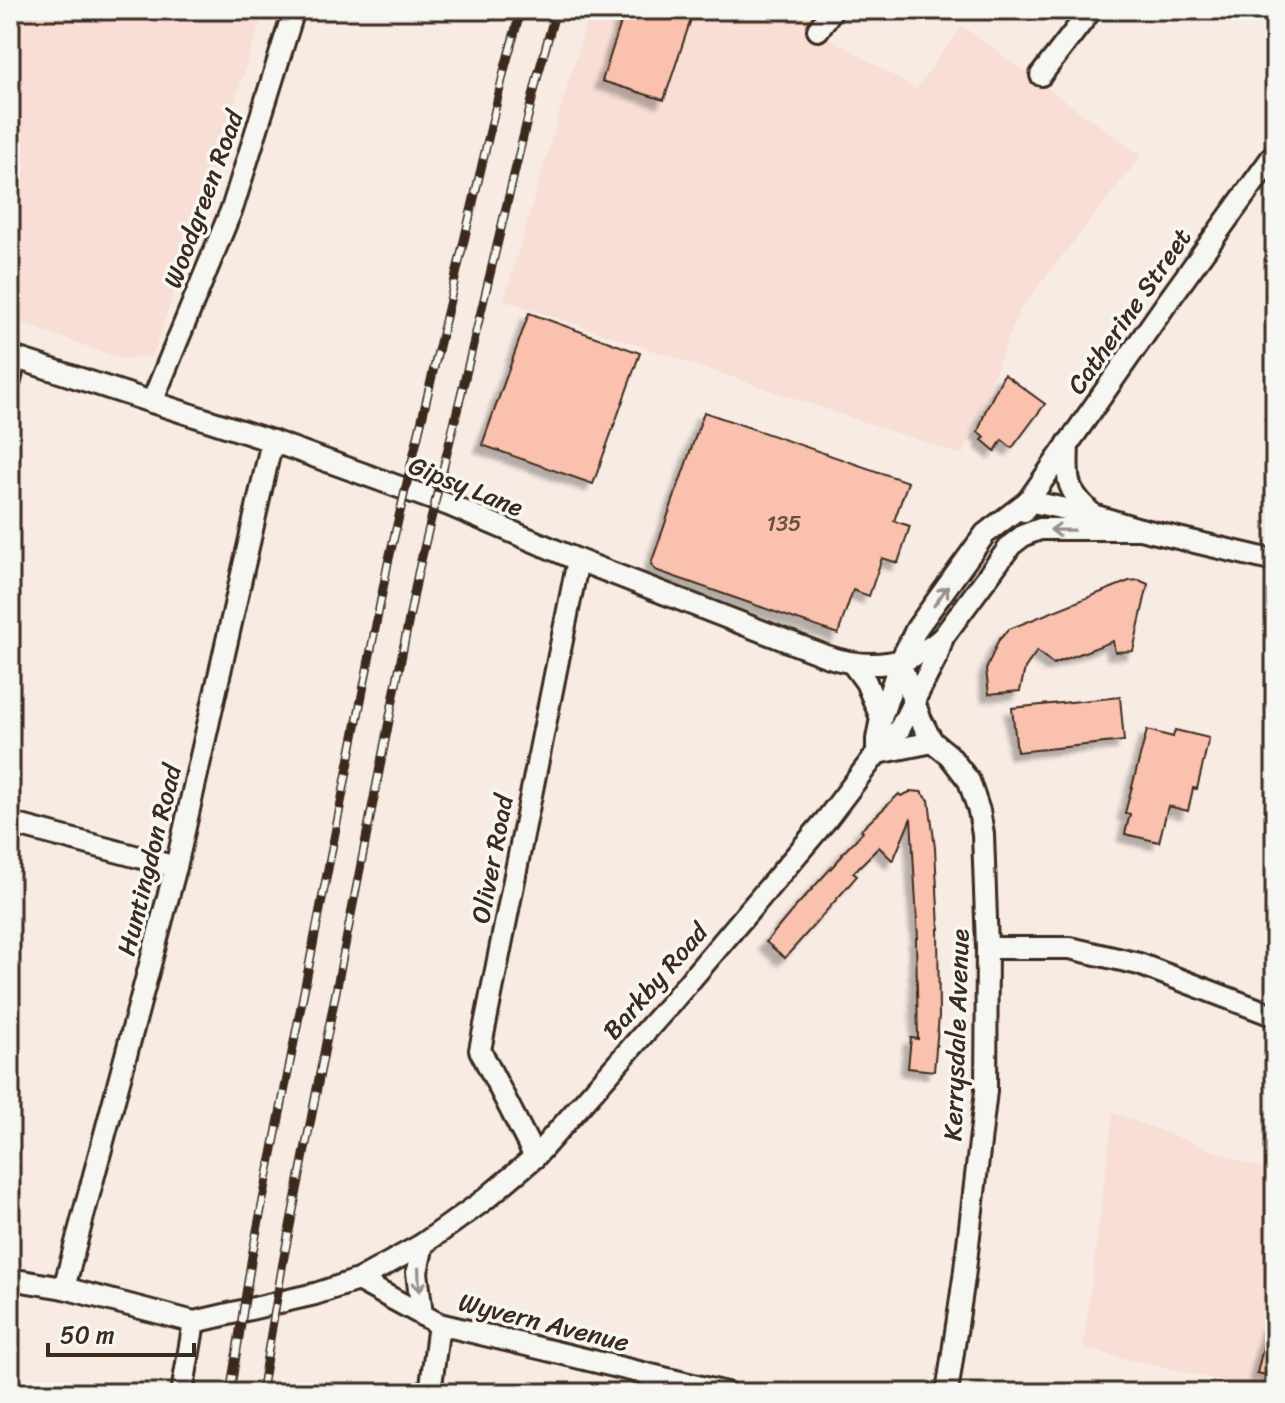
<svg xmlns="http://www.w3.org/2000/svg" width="1285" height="1403" viewBox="0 0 1285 1403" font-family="Sriracha,sans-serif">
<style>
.built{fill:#f8ded4}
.building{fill:#f9c1ae;stroke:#3b2a1e;stroke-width:2;filter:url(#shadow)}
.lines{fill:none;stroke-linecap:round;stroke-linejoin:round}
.minor-casing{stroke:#3b2a1e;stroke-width:26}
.minor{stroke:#f6f6f2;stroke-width:20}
.rail-casing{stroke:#3b2a1e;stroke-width:9}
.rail{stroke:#f6f6f2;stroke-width:6;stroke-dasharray:18;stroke-linecap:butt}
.oneway{stroke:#989088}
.labels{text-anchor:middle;stroke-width:7;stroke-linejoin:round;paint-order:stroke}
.number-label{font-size:22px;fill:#6a5042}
.street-label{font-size:26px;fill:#3b2a1e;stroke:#f6f6f2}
</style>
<defs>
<filter id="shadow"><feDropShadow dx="-7" dy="7" stdDeviation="2" flood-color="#0004"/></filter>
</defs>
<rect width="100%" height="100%" fill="#f7ebe4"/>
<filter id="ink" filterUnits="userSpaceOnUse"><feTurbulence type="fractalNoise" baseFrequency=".0125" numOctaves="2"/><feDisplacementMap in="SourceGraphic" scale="16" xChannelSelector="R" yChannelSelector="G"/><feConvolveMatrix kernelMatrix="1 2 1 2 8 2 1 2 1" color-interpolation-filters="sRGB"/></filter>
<g filter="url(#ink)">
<g class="built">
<path d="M 10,10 L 264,10 L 153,356 L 121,359 L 10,318 Z"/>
<path d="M 590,10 L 823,10 L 812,28 L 916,89 L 962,26 L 1141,156 L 1020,309 L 962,455 L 504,300 Z"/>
<path d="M 1113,1113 L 1275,1174 L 1275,1393 L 1083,1349 Z"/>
</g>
<g class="building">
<path d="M 625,10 L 694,10 L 664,100 L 602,81 Z"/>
<path d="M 529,313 L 640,353 L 593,484 L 482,445 Z"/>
<path d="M 1004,374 L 1045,404 L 1012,448 L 1002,440 L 995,451 L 982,440 L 985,437 L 978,432 L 985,412 Z"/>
<path d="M 704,412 L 908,482 L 894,521 L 910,526 L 898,563 L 882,558 L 869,596 L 853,590 L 838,634 L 655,570 L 651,564 Z"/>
<path d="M 1139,580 L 1148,584 L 1133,651 L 1115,652 L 1113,641 L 1053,664 L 1037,651 L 1025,668 L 1020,691 L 989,694 L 986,670 L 998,641 L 1009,629 L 1129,581 Z"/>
<path d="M 1120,697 L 1124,741 L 1017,752 L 1012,708 Z"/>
<path d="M 1147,730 L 1173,737 L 1175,730 L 1209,738 L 1197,789 L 1193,788 L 1188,811 L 1168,806 L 1159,842 L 1125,834 L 1130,814 L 1125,813 Z"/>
<path d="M 910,791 L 922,792 L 922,793 L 929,800 L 935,848 L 939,929 L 938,929 L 939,1016 L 934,1071 L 908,1068 L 911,1038 L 918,1039 L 916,938 L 918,938 L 911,818 L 893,861 L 879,847 L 853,873 L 857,876 L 785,958 L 766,942 L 791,912 L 843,855 L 842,854 L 863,832 L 861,830 L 899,794 L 901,796 L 910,792 Z"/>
<path d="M 1269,1323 L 1275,1324 L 1275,1377 L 1257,1373 Z"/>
</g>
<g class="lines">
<g class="minor-casing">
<g id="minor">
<path d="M 818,30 L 832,10"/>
<path d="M 1041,75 L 1091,10"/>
<path d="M 10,356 L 272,441 L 449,505 L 578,560 L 826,656 C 867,670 910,667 943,637 L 1011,545 L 1024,535 L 1040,529 L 1140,529"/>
<path d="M 10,381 L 15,358"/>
<path d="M 152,402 L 233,206 L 294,10"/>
<path d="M 1068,443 C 1067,480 1064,487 1092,514"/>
<path d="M 1024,511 L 1028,501 L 1166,304 L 1275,153"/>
<path d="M 900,662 L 920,718 L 928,734 L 933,742 L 949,755 L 969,781 L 979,811 L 983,834 L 987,948 L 986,1091 L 964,1278 L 947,1393"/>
<path d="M 852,663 L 866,682 L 881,718"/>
<path d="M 877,753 L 877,739 L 881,718 L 900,662 L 917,628 L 985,534 L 1028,501 L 1093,515 L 1140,529 L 1275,561"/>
<path d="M 878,753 L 933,742"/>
<path d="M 10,823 L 176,867"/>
<path d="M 987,948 L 1070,948 L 1139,964 L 1275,1016"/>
<path d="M 535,1157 L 480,1050 L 578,560"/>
<path d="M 10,1279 L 64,1288 L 194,1322 L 315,1294 L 358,1280 L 423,1244 L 483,1201 L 535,1157 L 671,1003 L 826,820 L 877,753 L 899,730 L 937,656 L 943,637"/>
<path d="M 358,1280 L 439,1324 L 726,1393"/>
<path d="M 64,1288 L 176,867 L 272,441"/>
<path d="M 422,1315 L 417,1272 L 423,1244"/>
<path d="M 182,1393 L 194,1322"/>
<path d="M 430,1393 L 439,1324"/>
</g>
</g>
<use href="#minor" class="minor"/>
<g class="rail-casing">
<g id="rail">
<path d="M 230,1393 L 252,1256 L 388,563 L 505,67 L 521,10"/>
<path d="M 261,1393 L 283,1262 L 418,573 L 538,75 L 556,10"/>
</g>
</g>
<use href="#rail" class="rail"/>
</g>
<defs><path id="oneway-shaft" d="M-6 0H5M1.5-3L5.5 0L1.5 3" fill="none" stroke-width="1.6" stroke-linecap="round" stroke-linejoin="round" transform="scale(2)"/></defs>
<g class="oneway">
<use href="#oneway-shaft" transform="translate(1062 530) rotate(-179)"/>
<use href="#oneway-shaft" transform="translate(941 596) rotate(-54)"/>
<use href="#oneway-shaft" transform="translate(419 1280) rotate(88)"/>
</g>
</g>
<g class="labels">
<g class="number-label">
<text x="784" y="531">135</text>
</g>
<g class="street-label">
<text transform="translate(203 199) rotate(-70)" y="9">Woodgreen Road</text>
<text transform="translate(1129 311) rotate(-55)" y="9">Catherine Street</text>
<text transform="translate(466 486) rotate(22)" y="9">Gipsy Lane</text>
<text transform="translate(492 859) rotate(-79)" y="9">Oliver Road</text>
<text transform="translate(149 860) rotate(-76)" y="9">Huntingdon Road</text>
<text transform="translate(655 981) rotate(-49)" y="9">Barkby Road</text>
<text transform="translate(956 1035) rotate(-88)" y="9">Kerrysdale Avenue</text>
<text transform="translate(544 1322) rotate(14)" y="9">Wyvern Avenue</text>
</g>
</g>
<rect width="1285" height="1403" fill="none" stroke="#f6f6f2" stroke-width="40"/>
<rect x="20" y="20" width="1245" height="1363" fill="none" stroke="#3b2a1e" stroke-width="3" filter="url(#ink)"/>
<path d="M48 1343v12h146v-12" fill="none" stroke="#3b2a1e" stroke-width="4"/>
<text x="60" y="1343" font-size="24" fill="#3b2a1e" stroke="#f6f6f2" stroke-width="6" paint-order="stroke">50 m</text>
</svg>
